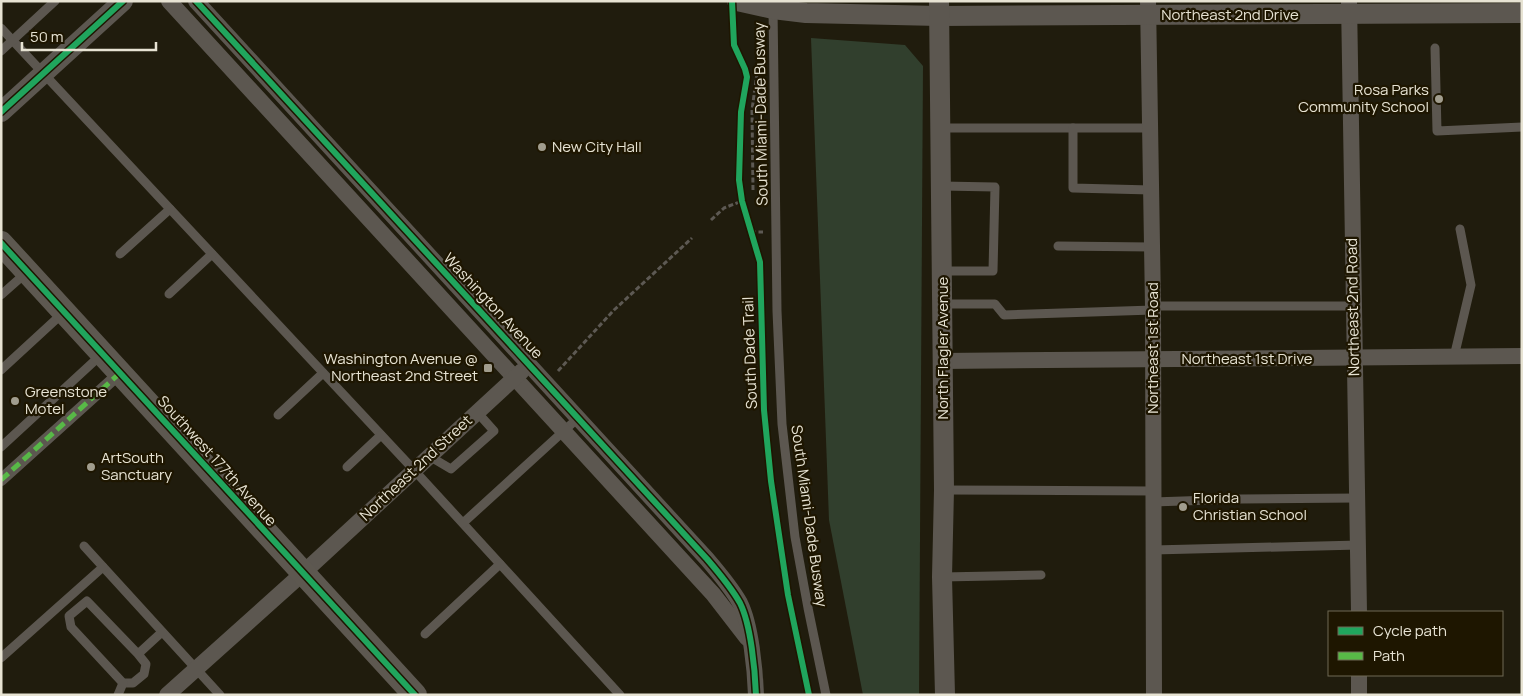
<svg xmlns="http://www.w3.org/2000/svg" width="1523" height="696" viewBox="0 0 1523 696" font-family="Manrope,sans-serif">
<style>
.green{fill:#313f2d}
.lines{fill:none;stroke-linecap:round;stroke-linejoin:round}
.path{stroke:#5d5953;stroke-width:3;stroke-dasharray:5 2.5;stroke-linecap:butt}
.service{stroke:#5c5750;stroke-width:9}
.pedestrian{stroke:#5c5750;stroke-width:12}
.minor{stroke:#5c5750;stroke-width:16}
.tertiary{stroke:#5c5750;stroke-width:20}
.secondary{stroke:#5d5850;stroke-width:24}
.quiet{stroke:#58b947;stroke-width:5;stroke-dasharray:10 5;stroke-linecap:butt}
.cycleway-casing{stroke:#1e1600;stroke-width:9}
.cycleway{stroke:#20a55d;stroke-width:6}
.poi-dot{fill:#a19d8e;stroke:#1e1600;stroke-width:2}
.labels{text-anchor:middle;stroke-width:4.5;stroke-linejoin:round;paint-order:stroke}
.street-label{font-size:15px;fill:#e7e3d3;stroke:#1e1600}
.poi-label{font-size:15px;fill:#e7e3d3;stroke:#1e1600;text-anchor:start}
</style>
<rect width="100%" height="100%" fill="#201c0d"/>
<path class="green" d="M 811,38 L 905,45 L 923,66 L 919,695 L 863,695 L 829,520 Z"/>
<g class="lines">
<g class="path">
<path d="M 753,190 L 752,110 L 758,66"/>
<path d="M 711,220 L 724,208 L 742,201"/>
<path d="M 751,232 L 763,232"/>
<path d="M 558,371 L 614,310 L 692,238"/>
</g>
<g class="service">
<path d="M 773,8 L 777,311 L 782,424 L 795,537 L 808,608 L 826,695"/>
<path d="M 1,28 L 414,470 L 620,695"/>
<path d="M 1435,48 L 1437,131 L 1522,127"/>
<path d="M 1,51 L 55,1"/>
<path d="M 941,128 L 1073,128"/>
<path d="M 1150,128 L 1073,128 L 1073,188 L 1151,190"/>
<path d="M 942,186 L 995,187 L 993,271 L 942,271"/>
<path d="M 1058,246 L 1152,247"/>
<path d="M 120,254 L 170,209"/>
<path d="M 169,294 L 212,254"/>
<path d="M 1,295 L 27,272"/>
<path d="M 942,304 L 995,304 L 1004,315 L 1153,310"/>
<path d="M 1153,306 L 1354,306"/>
<path d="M 1454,357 L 1471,285 L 1460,229"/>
<path d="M 1,370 L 64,312"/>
<path d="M 278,415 L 323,373"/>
<path d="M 1,447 L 102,354"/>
<path d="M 429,456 L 451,469 L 494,431 L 477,412"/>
<path d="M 347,467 L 381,435"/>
<path d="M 944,490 L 1153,491"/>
<path d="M 1153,502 L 1241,499 L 1357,498"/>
<path d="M 463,523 L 578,418"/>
<path d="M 84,546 L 220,695"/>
<path d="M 1153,550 L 1359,545"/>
<path d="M 942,577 L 1041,575"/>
<path d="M 425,634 L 500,564"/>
<path d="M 138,654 L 146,664 L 144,674 L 133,683 L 123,683 L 71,627 L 69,616 L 87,601 L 138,654 L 162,632"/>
<path d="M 1,658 L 103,567"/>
<path d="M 118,695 L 123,683"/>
</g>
<path class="pedestrian" d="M 1,480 L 120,373"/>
<g class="minor">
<path d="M 169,1 L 713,594 L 747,638"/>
<path d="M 196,1 L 707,559 C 719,573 731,587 740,603 C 751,625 755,670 756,695"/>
<path d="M 1148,1 L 1153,306 L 1154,695"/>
<path d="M 1349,1 L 1359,612"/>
<path d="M 942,361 L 1522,356"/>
<path d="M 1359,675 L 1359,695"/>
<path d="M 167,695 L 303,573 L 522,371"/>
</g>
<g class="tertiary">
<path d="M 737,1 L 773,9 L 806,13 L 939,16 L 1522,13"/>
<path d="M 939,1 L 944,490 L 942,577 L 945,695"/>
<path d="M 1,112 L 123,1"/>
</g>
<path class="secondary" d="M 1,243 L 415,695"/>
<path class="quiet" d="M 1,480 L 120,373"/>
<g class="cycleway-casing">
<g id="cycleway">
<path d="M 196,1 L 707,559 C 719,573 731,587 740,603 C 751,625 755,670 756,695"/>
<path d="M 732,1 L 734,45 L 745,69 L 747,77 L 741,112 L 739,180 L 742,201 L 760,262 L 764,410 L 771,481 L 788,595 L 809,695"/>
<path d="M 1,112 L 123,1"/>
<path d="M 1,243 L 415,695"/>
</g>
</g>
<use href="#cycleway" class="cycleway"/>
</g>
<g class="poi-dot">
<circle cx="1439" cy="99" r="5"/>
<circle cx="542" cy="147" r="5"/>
<rect x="483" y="363" width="10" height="10" rx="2.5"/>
<circle cx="15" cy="401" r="5"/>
<circle cx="91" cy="467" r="5"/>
<circle cx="1183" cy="507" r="5"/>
</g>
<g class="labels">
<g class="street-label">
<text x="1230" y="20">Northeast 2nd Drive</text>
<text transform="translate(761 114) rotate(-91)" y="5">South Miami-Dade Busway</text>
<text transform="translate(493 306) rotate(47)" y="5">Washington Avenue</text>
<text transform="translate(1353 307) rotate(-91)" y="5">Northeast 2nd Road</text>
<text transform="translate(943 348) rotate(-90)" y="5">North Flagler Avenue</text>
<text transform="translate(1153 348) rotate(-90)" y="5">Northeast 1st Road</text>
<text transform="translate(750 353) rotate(-92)" y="5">South Dade Trail</text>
<text x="1247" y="364">Northeast 1st Drive</text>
<text transform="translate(217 461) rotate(48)" y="5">Southwest 177th Avenue</text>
<text transform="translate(416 468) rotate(-43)" y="5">Northeast 2nd Street</text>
<text transform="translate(809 516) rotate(82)" y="5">South Miami-Dade Busway</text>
</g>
<g class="poi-label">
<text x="1429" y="95" text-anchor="end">Rosa Parks<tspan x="1429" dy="17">Community School</tspan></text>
<text x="552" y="152">New City Hall</text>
<text x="478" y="364" text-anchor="end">Washington Avenue @<tspan x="478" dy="17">Northeast 2nd Street</tspan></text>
<text x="25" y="397">Greenstone<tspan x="25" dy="17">Motel</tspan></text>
<text x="101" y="463">ArtSouth<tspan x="101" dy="17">Sanctuary</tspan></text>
<text x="1193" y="503">Florida<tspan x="1193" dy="17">Christian School</tspan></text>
</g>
</g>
<rect width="1523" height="696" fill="none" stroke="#e7e3d3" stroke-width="5"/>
<rect x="1328" y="611" width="175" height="65" fill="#1e1600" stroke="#6e6854"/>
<rect x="1338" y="627" width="25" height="8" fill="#20a55d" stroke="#6e6854"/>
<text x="1373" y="636" font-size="15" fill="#e7e3d3">Cycle path</text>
<rect x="1338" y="652" width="25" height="8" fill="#58b947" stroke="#6e6854"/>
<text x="1373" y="661" font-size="15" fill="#e7e3d3">Path</text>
<path d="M22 42v8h134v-8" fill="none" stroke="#e7e3d3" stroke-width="2.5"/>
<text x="30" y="42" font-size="15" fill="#e7e3d3" stroke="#1e1600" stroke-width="4" paint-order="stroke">50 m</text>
</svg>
